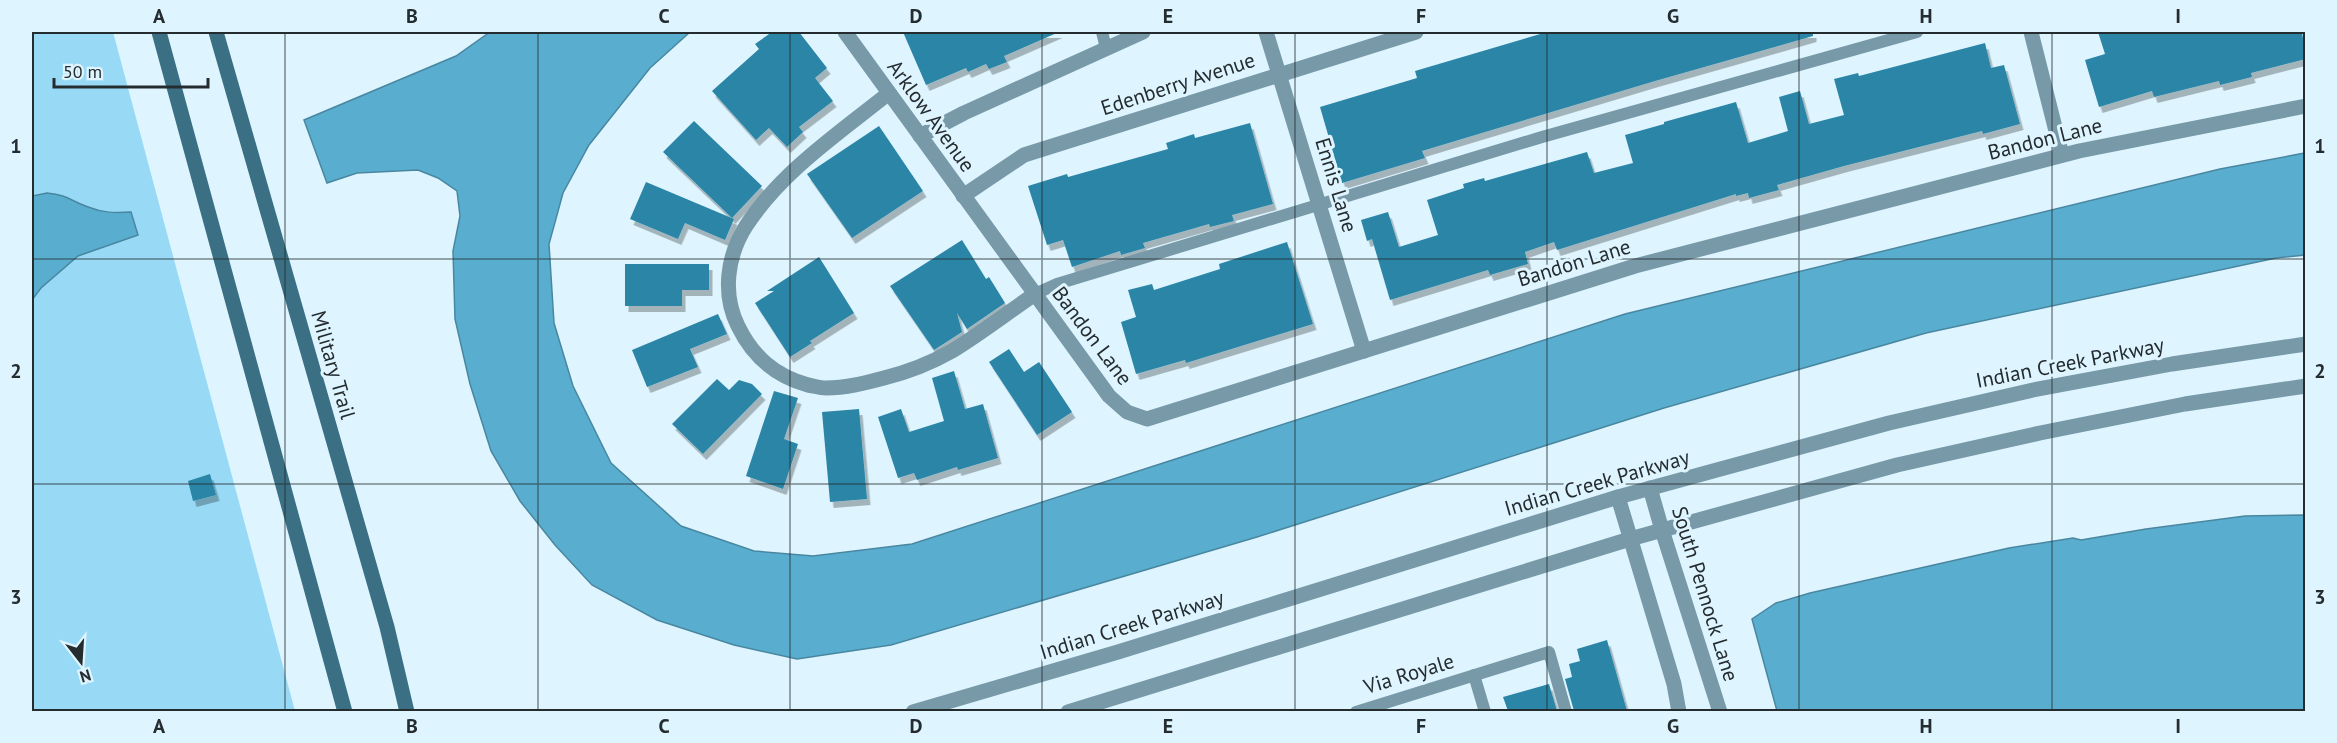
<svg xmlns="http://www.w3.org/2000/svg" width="2337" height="743" viewBox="0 0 2337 743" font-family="'PT Sans',sans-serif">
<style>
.green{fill:#98daf6}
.water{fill:#59aed0;stroke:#4987a0;stroke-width:1.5}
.building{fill:#2b85a6;filter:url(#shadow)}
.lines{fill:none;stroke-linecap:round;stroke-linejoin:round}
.service{stroke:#7799a8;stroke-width:12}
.minor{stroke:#7799a8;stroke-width:15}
.tertiary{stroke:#7799a8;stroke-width:15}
.secondary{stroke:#3a6f84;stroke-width:15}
.grid{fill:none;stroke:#242c30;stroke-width:1.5;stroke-opacity:0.55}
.labels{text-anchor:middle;stroke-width:6;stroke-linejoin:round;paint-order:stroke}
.street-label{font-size:21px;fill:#242c30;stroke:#def4fe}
.neatline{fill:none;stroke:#242c30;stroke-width:2}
.grid-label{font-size:20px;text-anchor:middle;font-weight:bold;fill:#242c30}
</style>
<defs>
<filter id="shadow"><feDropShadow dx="3.5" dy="6" stdDeviation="0" flood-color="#0004"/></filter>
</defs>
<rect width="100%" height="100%" fill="#def4fe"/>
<path class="green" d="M 32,32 L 113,32 L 295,711 L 32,711 Z"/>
<g class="water">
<path d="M 490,32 L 690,32 L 650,68 L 589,145 L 563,193 L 549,244 L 554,323 L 573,386 L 611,463 L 681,526 L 754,551 L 813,556 L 912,544 L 1625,314 L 2220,169 L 2305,153 L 2305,255 L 2276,258 L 1926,333 L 1664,408 L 1257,537 L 891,645 L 797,659 L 734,645 L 657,620 L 592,585 L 555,545 L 520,501 L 491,451 L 470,384 L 455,319 L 453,251 L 460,216 L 457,191 L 438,178 L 418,170 L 357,173 L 327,183 L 304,120 L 456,56 Z"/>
<path d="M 47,193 C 69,195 70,201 88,207 C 103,213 115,213 131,212 L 138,235 L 78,256 L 41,288 L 32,300 L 32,196 Z"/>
<path d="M 2305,515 L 2305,711 L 1777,711 L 1752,619 L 1776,603 L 1810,593 L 2009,548 L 2073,538 L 2081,540 L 2146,529 L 2245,516 Z"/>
</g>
<g class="building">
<path d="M 772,32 L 799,32 L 827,68 L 815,78 L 833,101 L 799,127 L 803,132 L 787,147 L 769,128 L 756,140 L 712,91 L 759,49 L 755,44 Z"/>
<path d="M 903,32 L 1059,32 L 1004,56 L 1007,62 L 989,69 L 986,64 L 968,72 L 966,68 L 926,85 Z"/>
<path d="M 1547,32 L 1813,32 L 1813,36 L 1655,81 L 1422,151 L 1425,158 L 1342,183 L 1320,107 L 1417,78 L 1415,71 Z"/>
<path d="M 2098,32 L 2302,32 L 2306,59 L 2251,73 L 2252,77 L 2220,85 L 2219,81 L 2154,97 L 2152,91 L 2099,107 L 2085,60 L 2105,54 Z"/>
<path d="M 1985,43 L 1991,68 L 2004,65 L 2020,124 L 1983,134 L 1982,131 L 1844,166 L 1777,185 L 1779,190 L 1749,198 L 1748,193 L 1736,196 L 1736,194 L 1557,250 L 1554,242 L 1525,252 L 1528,264 L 1490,275 L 1488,270 L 1390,300 L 1372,239 L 1367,241 L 1361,220 L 1388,212 L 1399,247 L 1438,235 L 1427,200 L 1464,188 L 1463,184 L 1484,178 L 1485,181 L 1587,152 L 1594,173 L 1633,163 L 1625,135 L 1664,124 L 1664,122 L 1736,102 L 1748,143 L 1788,131 L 1779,97 L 1800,91 L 1809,124 L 1844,115 L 1834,79 L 1858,73 L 1859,76 Z"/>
<path d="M 694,121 L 762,186 L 732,218 L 663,152 Z"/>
<path d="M 1250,123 L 1273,204 L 1232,215 L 1234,221 L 1210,227 L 1209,224 L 1143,243 L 1145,248 L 1121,255 L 1120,251 L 1072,267 L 1063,240 L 1047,245 L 1028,186 L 1067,174 L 1068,177 L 1168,149 L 1166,143 L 1194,134 L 1195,138 Z"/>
<path d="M 879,126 L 923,191 L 852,238 L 807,174 Z"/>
<path d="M 646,182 L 734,219 L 725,240 L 685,223 L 678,239 L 630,219 Z"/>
<path d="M 962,240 L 986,279 L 989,277 L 1005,303 L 967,329 L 957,313 L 962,332 L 934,350 L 890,286 Z"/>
<path d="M 1287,242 L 1313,324 L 1186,363 L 1185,360 L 1136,374 L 1121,322 L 1136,317 L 1128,290 L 1152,284 L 1154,290 L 1220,269 L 1219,264 Z"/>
<path d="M 819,257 L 854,313 L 810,341 L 812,343 L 790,357 L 755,303 L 774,291 L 767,291 Z"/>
<path d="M 625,264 L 709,264 L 709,290 L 682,290 L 682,306 L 625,306 Z"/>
<path d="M 718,314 L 727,334 L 690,349 L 698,367 L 647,387 L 632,350 Z"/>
<path d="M 1009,349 L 1024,372 L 1039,362 L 1072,412 L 1037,435 L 989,362 Z"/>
<path d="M 954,371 L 965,409 L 983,404 L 998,458 L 958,470 L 957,467 L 917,480 L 914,473 L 898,478 L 878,417 L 901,409 L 909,432 L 944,421 L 932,378 Z"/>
<path d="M 717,379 L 729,390 L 739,380 L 752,384 L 762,394 L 703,454 L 672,424 Z"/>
<path d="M 774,391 L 798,398 L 784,439 L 798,444 L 783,489 L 746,476 Z"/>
<path d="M 859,409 L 867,499 L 830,502 L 822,412 Z"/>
<path d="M 210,474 L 216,495 L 193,501 L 188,481 Z"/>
<path d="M 1607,640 L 1627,711 L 1574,711 L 1565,679 L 1572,677 L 1569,664 L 1580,661 L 1577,649 Z"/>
<path d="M 1549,684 L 1557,711 L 1508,711 L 1503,697 Z"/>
</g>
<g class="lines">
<g class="service">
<path d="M 1102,32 L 1106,48"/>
<path d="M 1035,294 L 1057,284 L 1542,137 L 1917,32"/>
<path d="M 1474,675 L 1485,712"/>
<path d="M 1356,712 L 1549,652 L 1566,712"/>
</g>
<g class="minor">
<path d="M 845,32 L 1109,396 L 1127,412 L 1147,419 L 1635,266 L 2079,151 L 2306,106"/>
<path d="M 1266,32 L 1364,351"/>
<path d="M 2031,32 L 2062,155"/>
<path d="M 889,93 C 839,133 781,172 746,226 C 727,256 722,294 738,326 C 753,357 775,376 808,385 C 814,386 820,388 826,388 C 846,388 865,383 884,378 C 908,372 931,363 952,351 C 980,334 1007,313 1035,294"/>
<path d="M 920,136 L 964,113 L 1143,32"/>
<path d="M 963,196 L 1024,155 L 1416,32"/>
<path d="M 1650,488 L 1662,530 L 1720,712"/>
<path d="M 1618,497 L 1674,684 L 1679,712"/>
</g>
<g class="tertiary">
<path d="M 913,712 L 1118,652 L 1618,497 L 1889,423 L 2033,390 L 2172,364 L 2306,344"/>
<path d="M 1068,712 L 1630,539 L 1897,465 L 2040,433 L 2185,404 L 2306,386"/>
</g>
<g class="secondary">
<path d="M 159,32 L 345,712"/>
<path d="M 216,32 L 387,627 L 407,712"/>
</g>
</g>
<path class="grid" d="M 285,32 L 285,712M 538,32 L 538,712M 790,32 L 790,712M 1042,32 L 1042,712M 1295,32 L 1295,712M 1547,32 L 1547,712M 1799,32 L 1799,712M 2052,32 L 2052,712M 32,259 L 2306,259M 32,484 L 2306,484"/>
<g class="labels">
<g class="street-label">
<text transform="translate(1178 84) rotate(-18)" y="7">Edenberry Avenue</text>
<text transform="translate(931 116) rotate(54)" y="7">Arklow Avenue</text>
<text transform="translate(2045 139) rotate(-14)" y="7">Bandon Lane</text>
<text transform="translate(1336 185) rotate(73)" y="7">Ennis Lane</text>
<text transform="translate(1574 263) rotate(-17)" y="7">Bandon Lane</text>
<text transform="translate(1092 336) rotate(53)" y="7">Bandon Lane</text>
<text transform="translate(2070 363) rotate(-11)" y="7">Indian Creek Parkway</text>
<text transform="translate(333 365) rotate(74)" y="7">Military Trail</text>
<text transform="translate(1597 483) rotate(-16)" y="7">Indian Creek Parkway</text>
<text transform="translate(1705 594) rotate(73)" y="7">South Pennock Lane</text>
<text transform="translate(1132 625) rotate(-17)" y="7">Indian Creek Parkway</text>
<text transform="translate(1409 674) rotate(-17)" y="7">Via Royale</text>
</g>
</g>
<rect width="2337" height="743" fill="none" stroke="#def4fe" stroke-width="66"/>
<g transform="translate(81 662) rotate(163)" stroke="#def4fe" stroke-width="4.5" paint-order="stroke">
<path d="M0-4.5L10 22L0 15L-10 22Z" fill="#242c30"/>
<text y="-9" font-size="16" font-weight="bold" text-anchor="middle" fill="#242c30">N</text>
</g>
<path d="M54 78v9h154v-9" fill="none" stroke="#242c30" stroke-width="3"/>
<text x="63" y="78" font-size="18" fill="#242c30" stroke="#def4fe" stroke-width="4.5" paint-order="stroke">50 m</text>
<rect x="33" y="33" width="2271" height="677" class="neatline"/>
<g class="grid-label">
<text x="159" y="23">A</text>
<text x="412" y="23">B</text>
<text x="664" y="23">C</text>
<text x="916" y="23">D</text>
<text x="1168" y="23">E</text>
<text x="1421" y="23">F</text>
<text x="1673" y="23">G</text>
<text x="1926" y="23">H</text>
<text x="2178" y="23">I</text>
<text x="16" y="153">1</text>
<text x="2320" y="153">1</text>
<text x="16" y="378">2</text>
<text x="2320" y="378">2</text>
<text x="16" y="604">3</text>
<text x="2320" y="604">3</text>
<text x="159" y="733">A</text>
<text x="412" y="733">B</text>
<text x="664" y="733">C</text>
<text x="916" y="733">D</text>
<text x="1168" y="733">E</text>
<text x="1421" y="733">F</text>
<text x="1673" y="733">G</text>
<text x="1926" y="733">H</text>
<text x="2178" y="733">I</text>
</g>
</svg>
